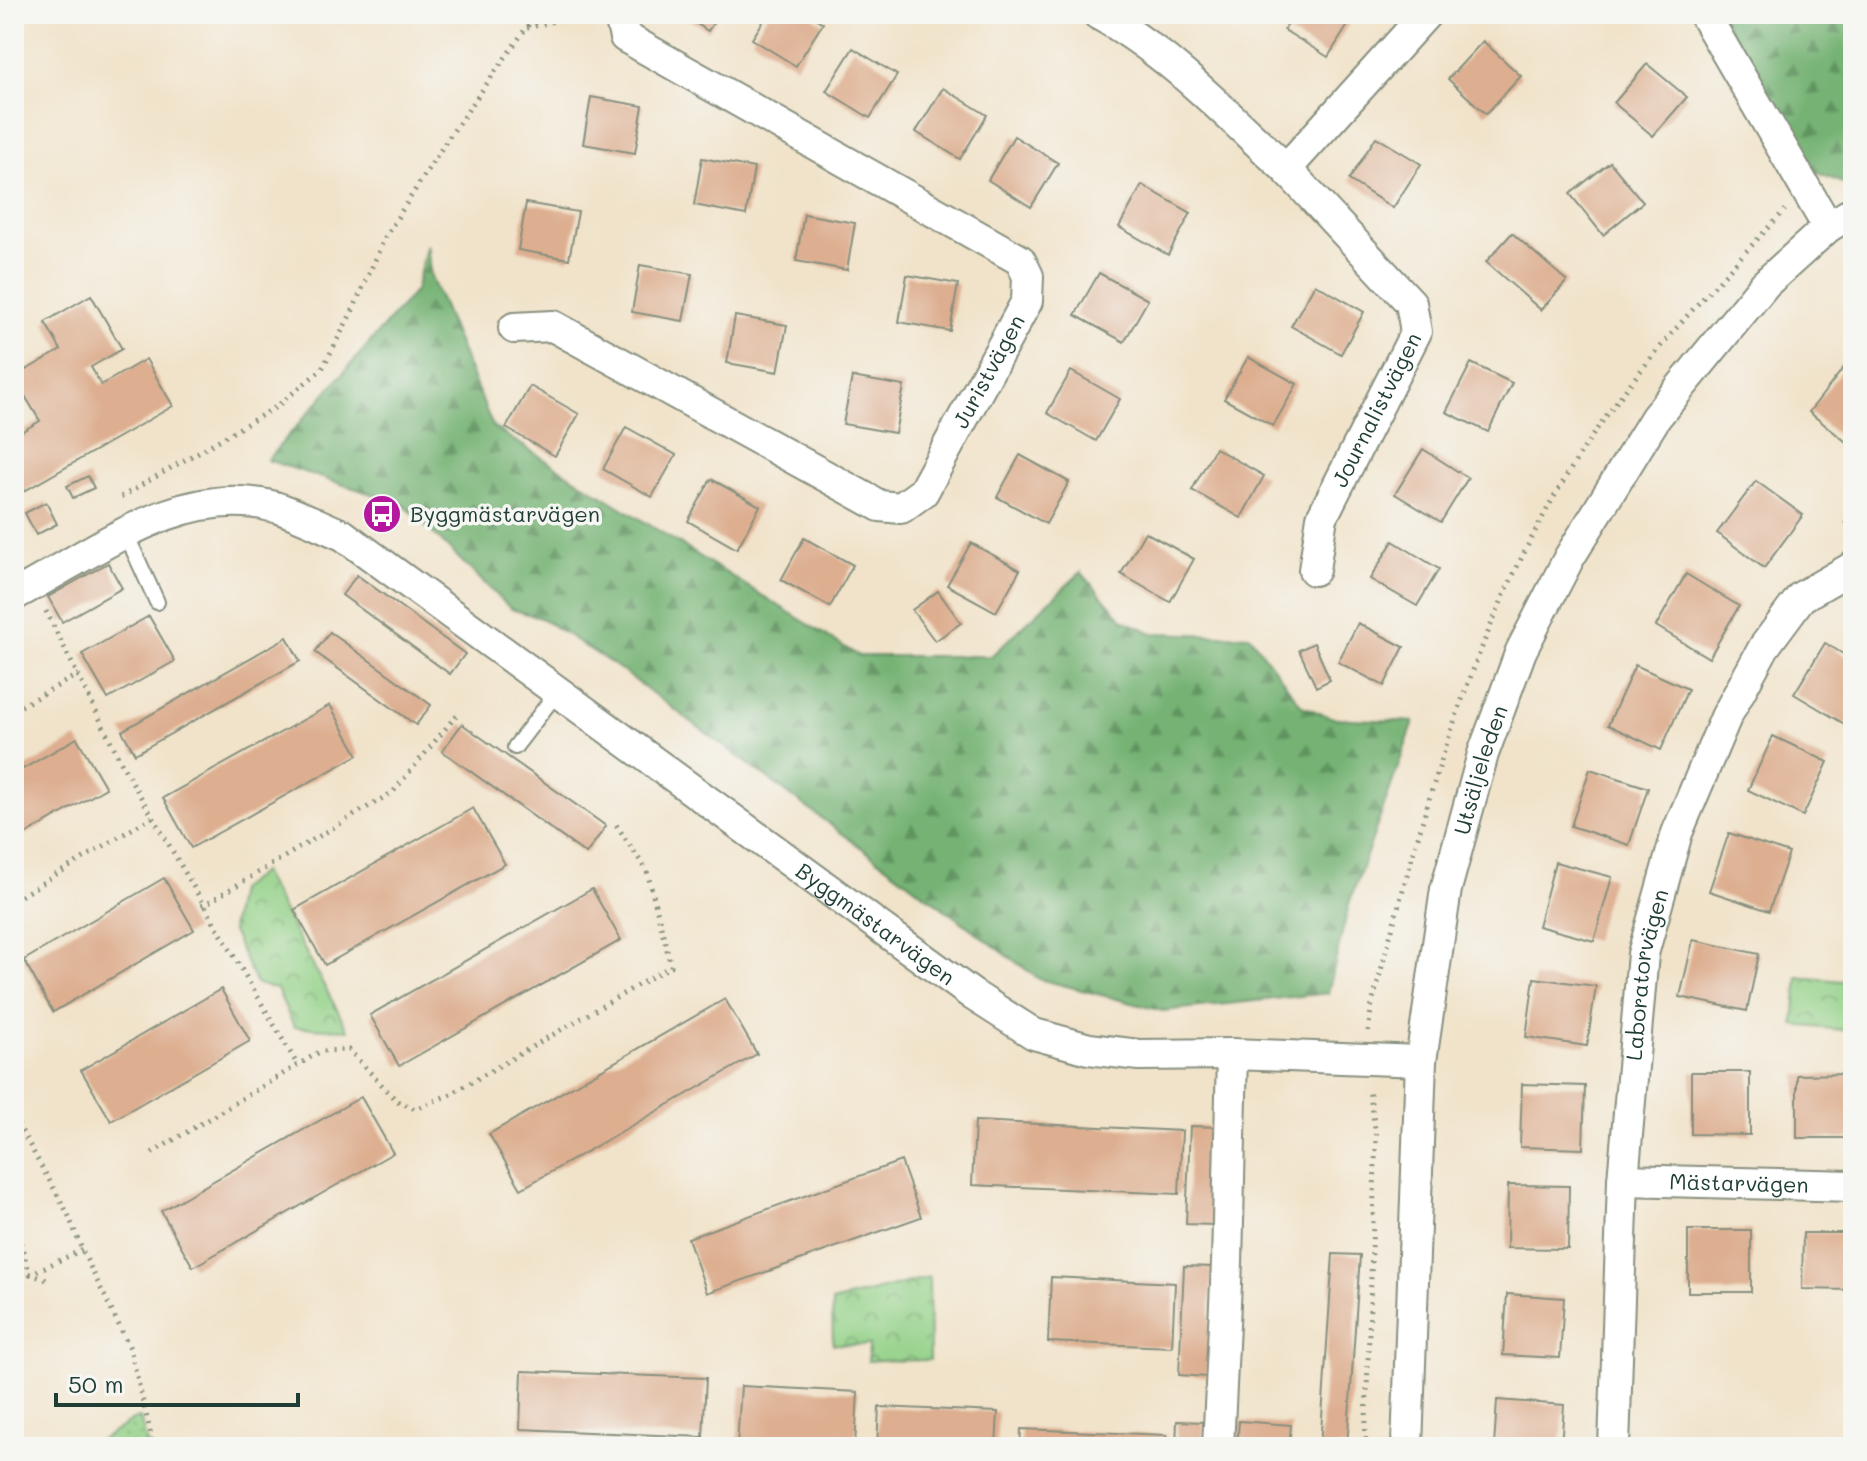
<svg xmlns="http://www.w3.org/2000/svg" width="1867" height="1461" viewBox="0 0 1867 1461" font-family="Mali,sans-serif">
<style>
.grass{fill:url(#grass-dots);stroke:#58865d;stroke-width:2}
.forest{fill:url(#forest-firs);stroke:#4a7854;stroke-width:2}
.park{fill:url(#park-crowns);stroke:#58865d;stroke-width:2}
.building{fill:#ddae8f}
.lines{fill:none;stroke-linecap:round;stroke-linejoin:round}
.lane-casing{stroke:#88907f;stroke-width:18}
.street-casing{stroke:#88907f;stroke-width:34}
.path{stroke:#88907f;stroke-width:5;stroke-dasharray:2 6;stroke-linecap:butt}
.lane{stroke:#fff;stroke-width:14}
.street{stroke:#fff;stroke-width:30}
.labels{text-anchor:middle;stroke-width:7;stroke-linejoin:round;paint-order:stroke}
.street-label{font-size:22px;fill:#1f3d34;stroke:#f6f6f2}
.poi-label{font-size:22px;fill:#1f3d34;stroke:#f6f6f2;text-anchor:start}
</style>
<defs>
<pattern id="grass-dots" width="8" height="8" patternUnits="userSpaceOnUse" patternTransform="scale(2)"><rect width="8" height="8" fill="#92d086"/><path d="M2 2h.1M6 6h.1" fill="none" stroke="#77aa6e" stroke-width="1.8" stroke-linecap="round"/></pattern>
<pattern id="forest-firs" width="22" height="20" patternUnits="userSpaceOnUse" patternTransform="scale(2)"><rect width="22" height="20" fill="#75b273"/><path d="M5 1l3.5 6h-7zM16 11l3.5 6h-7z" fill="#5f925f"/></pattern>
<pattern id="park-crowns" width="20" height="18" patternUnits="userSpaceOnUse" patternTransform="scale(2)"><rect width="20" height="18" fill="#92d086"/><path d="M2 6a3 3 0 1 1 6 0M12 15a3 3 0 1 1 6 0" fill="none" stroke="#77aa6e"/></pattern>
</defs>
<rect width="100%" height="100%" fill="#f6f6f2"/>
<filter id="ink" filterUnits="userSpaceOnUse"><feTurbulence type="fractalNoise" baseFrequency=".0125" numOctaves="2"/><feDisplacementMap in="SourceGraphic" scale="16" xChannelSelector="R" yChannelSelector="G"/><feConvolveMatrix kernelMatrix="1 2 1 2 8 2 1 2 1" color-interpolation-filters="sRGB"/></filter>
<filter id="wash" filterUnits="userSpaceOnUse"><feTurbulence type="fractalNoise" baseFrequency=".006" numOctaves="4" result="noise"/><feDisplacementMap in="SourceGraphic" scale="32" xChannelSelector="R" yChannelSelector="G"/><feGaussianBlur stdDeviation="1.8" result="paint"/><feColorMatrix in="noise" values="0 0 0 0 0 0 0 0 0 0 0 0 0 0 0 0 0 1.4 0 .05"/><feComposite in="paint" operator="in"/></filter>
<g filter="url(#wash)">
<rect width="100%" height="100%" fill="#f1e3ca"/>
<path class="grass" d="M 140,1418 L 148,1447 L 90,1447 L 133,1420 Z"/>
<g class="forest">
<path d="M 1721,14 L 1853,14 L 1853,180 L 1845,184 L 1813,171 L 1803,162 Z"/>
<path d="M 427,244 L 431,277 L 493,427 L 859,656 L 991,656 L 1081,572 L 1123,620 L 1153,633 L 1250,636 L 1302,706 L 1333,718 L 1414,722 L 1349,904 L 1328,993 L 1163,1011 L 1039,979 L 617,667 L 541,618 L 511,609 L 403,504 L 267,460 L 415,291 Z"/>
</g>
<g class="park">
<path d="M 262,872 L 348,1030 L 294,1027 L 277,989 L 256,984 L 231,929 L 238,890 Z"/>
<path d="M 1798,977 L 1853,982 L 1853,1031 L 1794,1025 Z"/>
<path d="M 929,1277 L 930,1360 L 868,1361 L 869,1345 L 833,1344 L 832,1302 Z"/>
</g>
<g id="blocks">
<g class="building">
<path d="M 682,14 L 719,14 L 708,31 Z"/>
<path d="M 768,14 L 809,14 L 823,23 L 796,66 L 752,39 Z"/>
<path d="M 1294,14 L 1355,14 L 1328,57 L 1284,30 Z"/>
<path d="M 1483,41 L 1521,76 L 1486,114 L 1448,79 Z"/>
<path d="M 853,48 L 897,75 L 870,118 L 826,91 Z"/>
<path d="M 1647,64 L 1687,97 L 1653,136 L 1614,103 Z"/>
<path d="M 943,88 L 987,115 L 960,159 L 916,132 Z"/>
<path d="M 591,97 L 643,106 L 635,153 L 583,144 Z"/>
<path d="M 1014,136 L 1058,163 L 1031,207 L 988,180 Z"/>
<path d="M 1376,137 L 1421,164 L 1393,208 L 1349,180 Z"/>
<path d="M 702,158 L 754,168 L 746,215 L 694,205 Z"/>
<path d="M 1610,162 L 1643,202 L 1603,235 L 1570,194 Z"/>
<path d="M 1142,185 L 1191,213 L 1168,255 L 1119,227 Z"/>
<path d="M 526,203 L 578,212 L 569,259 L 518,250 Z"/>
<path d="M 804,214 L 855,223 L 847,270 L 796,261 Z"/>
<path d="M 1512,233 L 1567,281 L 1541,310 L 1486,262 Z"/>
<path d="M 640,265 L 692,274 L 683,321 L 632,312 Z"/>
<path d="M 1099,273 L 1148,300 L 1124,342 L 1075,315 Z"/>
<path d="M 907,275 L 958,284 L 950,331 L 899,322 Z"/>
<path d="M 1315,284 L 1364,312 L 1341,354 L 1291,326 Z"/>
<path d="M 91,295 L 122,349 L 91,367 L 101,385 L 146,359 L 173,406 L 14,497 L 14,436 L 40,421 L 25,396 L 14,402 L 14,349 L 26,370 L 61,350 L 45,322 Z"/>
<path d="M 735,316 L 787,325 L 778,372 L 727,363 Z"/>
<path d="M 1248,357 L 1297,384 L 1273,426 L 1224,399 Z"/>
<path d="M 1849,361 L 1853,364 L 1853,441 L 1850,445 L 1809,412 Z"/>
<path d="M 1471,363 L 1512,383 L 1488,432 L 1446,412 Z"/>
<path d="M 1071,371 L 1120,399 L 1096,441 L 1047,413 Z"/>
<path d="M 852,377 L 904,386 L 895,433 L 843,424 Z"/>
<path d="M 530,386 L 579,414 L 555,456 L 506,428 Z"/>
<path d="M 626,427 L 676,455 L 652,497 L 603,469 Z"/>
<path d="M 1215,448 L 1264,476 L 1241,518 L 1192,490 Z"/>
<path d="M 1423,449 L 1468,478 L 1441,522 L 1395,494 Z"/>
<path d="M 1020,455 L 1069,482 L 1046,524 L 997,497 Z"/>
<path d="M 88,476 L 94,488 L 73,498 L 67,486 Z"/>
<path d="M 711,479 L 760,506 L 737,549 L 688,521 Z"/>
<path d="M 1756,481 L 1803,515 L 1764,568 L 1717,533 Z"/>
<path d="M 46,502 L 57,524 L 36,535 L 25,513 Z"/>
<path d="M 1145,532 L 1194,559 L 1170,602 L 1121,574 Z"/>
<path d="M 804,538 L 853,565 L 830,607 L 781,580 Z"/>
<path d="M 1393,541 L 1439,569 L 1417,606 L 1370,579 Z"/>
<path d="M 971,543 L 1020,570 L 996,612 L 947,585 Z"/>
<path d="M 108,563 L 122,588 L 62,622 L 48,597 Z"/>
<path d="M 1686,574 L 1739,606 L 1709,658 L 1656,626 Z"/>
<path d="M 357,575 L 465,654 L 450,674 L 342,595 Z"/>
<path d="M 938,591 L 961,623 L 935,641 L 912,610 Z"/>
<path d="M 149,616 L 175,661 L 108,699 L 82,654 Z"/>
<path d="M 1358,623 L 1404,647 L 1384,686 L 1338,662 Z"/>
<path d="M 330,632 L 431,705 L 416,725 L 315,652 Z"/>
<path d="M 287,637 L 300,661 L 135,754 L 122,731 Z"/>
<path d="M 1314,643 L 1330,680 L 1316,687 L 1299,650 Z"/>
<path d="M 1825,643 L 1853,660 L 1853,717 L 1848,726 L 1794,694 Z"/>
<path d="M 1635,665 L 1688,689 L 1661,750 L 1608,725 Z"/>
<path d="M 330,705 L 358,755 L 191,848 L 163,798 Z"/>
<path d="M 462,724 L 606,826 L 586,854 L 442,751 Z"/>
<path d="M 1773,736 L 1828,762 L 1803,816 L 1748,790 Z"/>
<path d="M 77,738 L 106,788 L 14,841 L 14,774 Z"/>
<path d="M 1590,769 L 1648,788 L 1629,845 L 1571,826 Z"/>
<path d="M 473,808 L 505,864 L 325,965 L 294,910 Z"/>
<path d="M 1729,833 L 1789,853 L 1769,911 L 1709,891 Z"/>
<path d="M 1555,862 L 1612,877 L 1594,941 L 1538,926 Z"/>
<path d="M 164,878 L 194,930 L 53,1012 L 24,960 Z"/>
<path d="M 592,889 L 621,940 L 399,1066 L 370,1015 Z"/>
<path d="M 1693,940 L 1759,954 L 1747,1011 L 1680,997 Z"/>
<path d="M 1534,978 L 1596,986 L 1587,1046 L 1526,1037 Z"/>
<path d="M 221,989 L 250,1041 L 111,1121 L 81,1070 Z"/>
<path d="M 725,999 L 757,1054 L 521,1189 L 489,1134 Z"/>
<path d="M 1691,1072 L 1750,1072 L 1750,1135 L 1691,1134 Z"/>
<path d="M 1853,1074 L 1853,1138 L 1797,1138 L 1797,1075 Z"/>
<path d="M 1522,1084 L 1585,1086 L 1583,1149 L 1520,1147 Z"/>
<path d="M 361,1097 L 393,1153 L 193,1267 L 161,1211 Z"/>
<path d="M 975,1121 L 1182,1131 L 1179,1194 L 972,1185 Z"/>
<path d="M 1190,1126 L 1218,1127 L 1214,1225 L 1186,1224 Z"/>
<path d="M 901,1161 L 921,1217 L 707,1293 L 688,1238 Z"/>
<path d="M 1508,1185 L 1569,1186 L 1568,1249 L 1507,1248 Z"/>
<rect x="1688" y="1230" width="63" height="62"/>
<path d="M 1803,1233 L 1853,1233 L 1853,1290 L 1802,1289 Z"/>
<path d="M 1333,1254 L 1360,1255 L 1347,1447 L 1320,1447 Z"/>
<path d="M 1184,1266 L 1212,1267 L 1207,1377 L 1179,1375 Z"/>
<path d="M 1051,1277 L 1175,1283 L 1172,1347 L 1048,1342 Z"/>
<path d="M 1507,1294 L 1564,1298 L 1560,1358 L 1503,1355 Z"/>
<path d="M 522,1371 L 706,1378 L 703,1437 L 520,1429 Z"/>
<path d="M 741,1386 L 858,1392 L 855,1447 L 737,1445 Z"/>
<path d="M 1497,1400 L 1564,1405 L 1561,1447 L 1494,1447 Z"/>
<path d="M 879,1407 L 998,1412 L 996,1447 L 877,1447 Z"/>
<path d="M 1177,1421 L 1204,1422 L 1203,1447 L 1176,1447 Z"/>
<path d="M 1239,1421 L 1291,1425 L 1289,1447 L 1237,1447 Z"/>
<path d="M 1021,1429 L 1166,1435 L 1166,1447 L 1020,1447 Z"/>
</g>
</g>
</g>
<g filter="url(#ink)">
<use href="#blocks" fill-opacity="0" stroke="#88907f" stroke-width="2"/>
<g class="lines">
<g class="lane-casing">
<g id="lane">
<path d="M 126,534 L 157,602"/>
<path d="M 515,747 L 558,691"/>
</g>
</g>
<g class="street-casing">
<g id="street">
<path d="M 1098,14 C 1168,52 1227,115 1286,169"/>
<path d="M 1704,14 L 1828,227"/>
<path id="s1" d="M 514,328 L 553,326 L 880,506 L 901,508 L 923,492 L 1027,301 L 1028,276 L 1020,260 L 625,37 L 619,14"/>
<path id="s2" d="M 1314,570 L 1322,517 L 1416,332 L 1411,303 L 1286,169 L 1426,14"/>
<path id="s3" d="M 14,595 C 92,555 181,481 275,507 C 298,514 321,526 343,535 L 973,995 L 1034,1034 L 1089,1049 L 1139,1055 L 1232,1054 L 1421,1061"/>
<path id="s4" d="M 1623,1180 L 1853,1186"/>
<path d="M 1218,1447 L 1227,1263 L 1232,1054"/>
<path id="s5" d="M 1407,1447 L 1421,1061 L 1446,889 L 1483,754 L 1521,651 L 1569,558 L 1656,417 L 1765,284 L 1828,227 L 1853,212"/>
<path id="s6" d="M 1614,1447 L 1623,1180 L 1643,954 L 1677,833 L 1726,717 L 1764,647 L 1801,597 L 1853,567"/>
</g>
</g>
<g class="path">
<path d="M 527,28 L 566,18 L 592,19"/>
<path d="M 121,497 L 276,407 L 322,369 L 353,310 L 385,237 L 447,140 L 536,14"/>
<path d="M 1852,538 L 1846,523 L 1853,514"/>
<path d="M 46,611 L 124,768 L 297,1064"/>
<path d="M 14,710 L 79,674"/>
<path d="M 14,900 L 152,817"/>
<path d="M 202,906 L 393,792 L 460,711"/>
<path d="M 1368,1031 L 1372,1004 C 1423,814 1472,622 1579,456 C 1637,365 1712,288 1785,210"/>
<path d="M 14,1117 L 68,1214 L 82,1250 L 130,1348 L 154,1447"/>
<path d="M 152,1153 L 321,1051 L 349,1050 L 397,1101 L 415,1109 L 451,1094 L 671,966 L 647,871 L 613,820"/>
<path d="M 18,1235 L 30,1274 L 82,1250"/>
<path d="M 14,1279 L 30,1274 L 47,1280"/>
<path d="M 59,1447 L 67,1434"/>
<path d="M 1365,1447 L 1376,1136 L 1369,1089"/>
</g>
<use href="#lane" class="lane"/>
<use href="#street" class="street"/>
</g>
</g>
<defs>
<g id="bus-disc" transform="scale(2)"><circle r="9.5" fill="#b5179e" stroke="#f6f6f2"/><path d="M-5-6H5V4H4V6H2V4H-2V6H-4V4H-5ZM-3.5-4V0h7V-4ZM-3.5 1.2v1.5H-2V1.2ZM2 1.2v1.5H3.5V1.2Z" fill="#fff"/></g>
</defs>
<g fill-rule="evenodd">
<use href="#bus-disc" x="382" y="514"/>
</g>
<g class="labels">
<g class="street-label">
<text dy="8" stroke="none"><textPath href="#s1" startOffset="598">Juristvägen</textPath></text>
<text dy="8" stroke="none"><textPath href="#s2" startOffset="174">Journalistvägen</textPath></text>
<text dy="8" stroke="none"><textPath href="#s5" startOffset="684">Utsäljeleden</textPath></text>
<text dy="8" stroke="none"><textPath href="#s3" startOffset="1016">Byggmästarvägen</textPath></text>
<text dy="8" stroke="none"><textPath href="#s6" startOffset="474">Laboratorvägen</textPath></text>
<text dy="8" stroke="none"><textPath href="#s4" startOffset="116">Mästarvägen</textPath></text>
</g>
<g class="poi-label">
<text x="410" y="522">Byggmästarvägen</text>
</g>
</g>
<rect width="1867" height="1461" fill="none" stroke="#f6f6f2" stroke-width="48"/>
<path d="M56 1393v12h242v-12" fill="none" stroke="#1f3d34" stroke-width="4"/>
<text x="68" y="1393" font-size="24" fill="#1f3d34" stroke="#f6f6f2" stroke-width="6" paint-order="stroke">50 m</text>
</svg>
